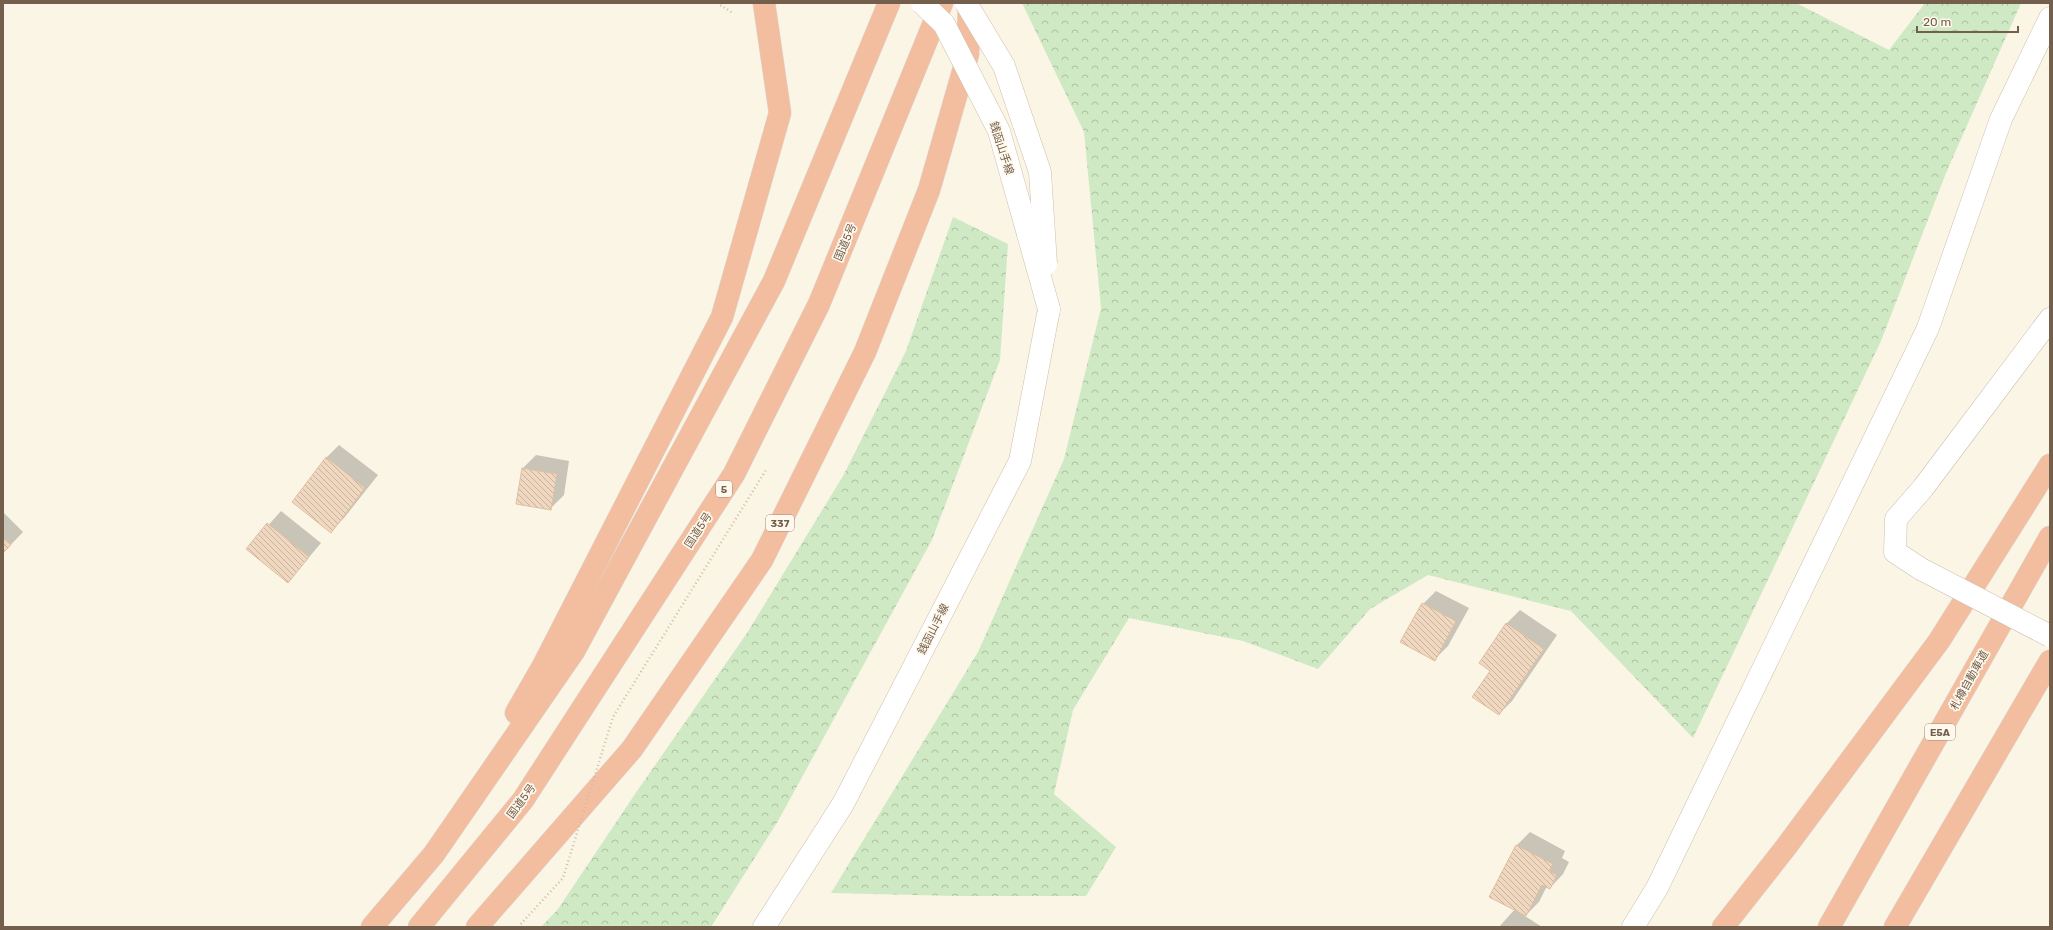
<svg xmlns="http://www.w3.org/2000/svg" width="2053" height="930" viewBox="0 0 2053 930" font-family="Rubik,'Noto Sans JP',sans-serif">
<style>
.forest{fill:url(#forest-crowns)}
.shadow{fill:#0003}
.building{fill:url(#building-back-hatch);stroke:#e2bfa0}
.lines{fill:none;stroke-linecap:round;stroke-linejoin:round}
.street-casing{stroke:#cdbead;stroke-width:23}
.secondary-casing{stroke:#cfbfaa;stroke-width:23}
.highway-casing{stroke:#dbd5d0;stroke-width:23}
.path{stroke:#d5bba2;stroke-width:2.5;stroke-dasharray:1 3;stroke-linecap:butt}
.street{stroke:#fff;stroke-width:22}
.secondary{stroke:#fff;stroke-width:22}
.highway{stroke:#f3bea0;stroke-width:22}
.street-bridge-casing{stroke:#cdbead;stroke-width:23;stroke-linecap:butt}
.secondary-bridge-casing{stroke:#cfbfaa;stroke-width:23;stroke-linecap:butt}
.path-bridge{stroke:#d5bba2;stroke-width:2.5;stroke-dasharray:1 3;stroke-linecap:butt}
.street-bridge{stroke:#fff;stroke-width:22}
.secondary-bridge{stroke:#fff;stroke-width:22}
.labels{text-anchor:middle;stroke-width:3.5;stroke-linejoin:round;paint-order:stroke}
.shield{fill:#fef9ec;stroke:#9d8c7c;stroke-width:1}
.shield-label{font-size:10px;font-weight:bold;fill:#745e4c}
.street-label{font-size:11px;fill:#745e4c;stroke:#fef9ec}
</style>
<defs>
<pattern id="forest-crowns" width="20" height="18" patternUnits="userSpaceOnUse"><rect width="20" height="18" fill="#d0e9c5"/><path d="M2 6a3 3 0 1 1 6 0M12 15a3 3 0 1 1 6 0" fill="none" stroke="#adc0a2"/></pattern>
<pattern id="building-back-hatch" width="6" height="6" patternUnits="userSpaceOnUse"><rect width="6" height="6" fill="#f0d7bf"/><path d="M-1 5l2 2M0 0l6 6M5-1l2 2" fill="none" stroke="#c7b29d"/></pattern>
</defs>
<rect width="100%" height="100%" fill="#fbf5e6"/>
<g class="forest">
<path d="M 1022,3 L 1796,3 L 1889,50 L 1925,3 L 2021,3 L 1946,173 L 1881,341 L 1693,738 L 1571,611 L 1428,575 L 1370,609 L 1318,669 L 1243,641 L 1129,618 L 1073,710 L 1054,794 L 1116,847 L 1086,896 L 956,896 L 831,893 L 978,652 L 1064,459 L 1101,308 L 1084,132 Z"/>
<path d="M 953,217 L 1008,244 L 1000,360 L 932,540 L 778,821 L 711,927 L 541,927 L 558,909 L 635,794 L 747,633 L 843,476 L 906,351 Z"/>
</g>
<g class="shadow">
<path d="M 339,445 L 378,475 L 344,518 L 331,531 L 326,458 Z"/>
<path d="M 536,455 L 569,461 L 564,495 L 550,509 L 523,468 Z"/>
<path d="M 281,511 L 321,543 L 288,582 L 247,549 Z"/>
<path d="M 3,512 L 23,532 L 3,553 Z"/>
<path d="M 1436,591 L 1469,608 L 1448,646 L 1435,659 L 1423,604 Z"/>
<path d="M 1520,610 L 1557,635 L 1512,701 L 1499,714 L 1492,671 L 1480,663 L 1507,623 Z"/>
<path d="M 1530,832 L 1565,851 L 1562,858 L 1569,862 L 1563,874 L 1550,888 L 1547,886 L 1539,902 L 1525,916 L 1542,927 L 1499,927 L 1515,909 L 1490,896 L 1517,845 Z"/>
</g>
<g class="building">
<path d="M 326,457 L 365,488 L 331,533 L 292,502 Z"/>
<path d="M 522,468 L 557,474 L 551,510 L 516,504 Z"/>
<path d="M 267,523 L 309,557 L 288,583 L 246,549 Z"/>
<path d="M 3,538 L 11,545 L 3,553 Z"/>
<path d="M 1422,603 L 1456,621 L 1435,661 L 1400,642 Z"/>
<path d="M 1506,623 L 1544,649 L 1499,715 L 1472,697 L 1490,671 L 1479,663 Z"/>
<path d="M 1516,845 L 1553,864 L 1549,871 L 1557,875 L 1550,889 L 1542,885 L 1526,916 L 1489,897 Z"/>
</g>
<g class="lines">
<g class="street-casing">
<path id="street" d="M 1921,569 L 1895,552 L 1896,519 L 1923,488 L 2050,319"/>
</g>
<g class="secondary-casing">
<g id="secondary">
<path d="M 764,927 L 843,804 L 1020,461 L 1049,309"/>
<path d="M 1633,927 L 1657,888 L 1928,328 L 2001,119 L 2050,18"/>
</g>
</g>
<g class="highway-casing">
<g id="highway">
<path d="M 516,713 L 543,666 L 722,317 L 780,113 L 764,3"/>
<path d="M 372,927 L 434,854 L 574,651 L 774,281 L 889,3"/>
<path d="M 419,927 L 523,800 L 734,474 L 819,304 L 942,3"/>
<path d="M 477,927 L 632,749 L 762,560 L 865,352 L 929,190 L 968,54 L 969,3"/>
<path d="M 1723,927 L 1786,847 L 1939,641 L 2050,465"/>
<path d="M 1829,927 L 2050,537"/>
<path d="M 1895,927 L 2050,661"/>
</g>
</g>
<path class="path" d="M 717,3 L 733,13"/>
<use href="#street" class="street"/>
<use href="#secondary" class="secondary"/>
<use href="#highway" class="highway"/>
<g class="street-bridge-casing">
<path id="street-bridge" d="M 1921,569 L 2050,636"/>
</g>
<g class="secondary-bridge-casing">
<g id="secondary-bridge">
<path d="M 922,3 L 944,24 L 999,131 L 1049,309"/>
<path d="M 966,3 L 1004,66 L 1040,172 L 1046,264"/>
</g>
</g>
<path class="path-bridge" d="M 518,927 L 563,878 L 613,717 L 766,470"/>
<use href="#street-bridge" class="street-bridge"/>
<use href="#secondary-bridge" class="secondary-bridge"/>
</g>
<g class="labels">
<g class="shield">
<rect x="716" y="481" width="16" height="16" rx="3"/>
<rect x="766" y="515" width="28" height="16" rx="3"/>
<rect x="1925" y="724" width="30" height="16" rx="3"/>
</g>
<g class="shield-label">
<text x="724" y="493">5</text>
<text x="780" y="527">337</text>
<text x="1940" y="736">E5A</text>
</g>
<g class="street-label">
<text transform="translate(1002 148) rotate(72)" y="4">銭函山手線</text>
<text transform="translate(845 242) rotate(-67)" y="4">国道5号</text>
<text transform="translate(698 530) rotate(-57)" y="4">国道5号</text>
<text transform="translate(933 629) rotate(-63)" y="4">銭函山手線</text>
<text transform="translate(1969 680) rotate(-61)" y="4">札樽自動車道</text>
<text transform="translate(521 801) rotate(-54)" y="4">国道5号</text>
</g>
</g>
<rect width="2053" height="930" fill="none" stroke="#745e4c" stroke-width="8"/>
<path d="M1917 26v6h101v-6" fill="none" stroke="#745e4c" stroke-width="2"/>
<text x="1923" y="26" font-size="12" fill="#745e4c" stroke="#fef9ec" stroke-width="3" paint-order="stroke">20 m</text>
</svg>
